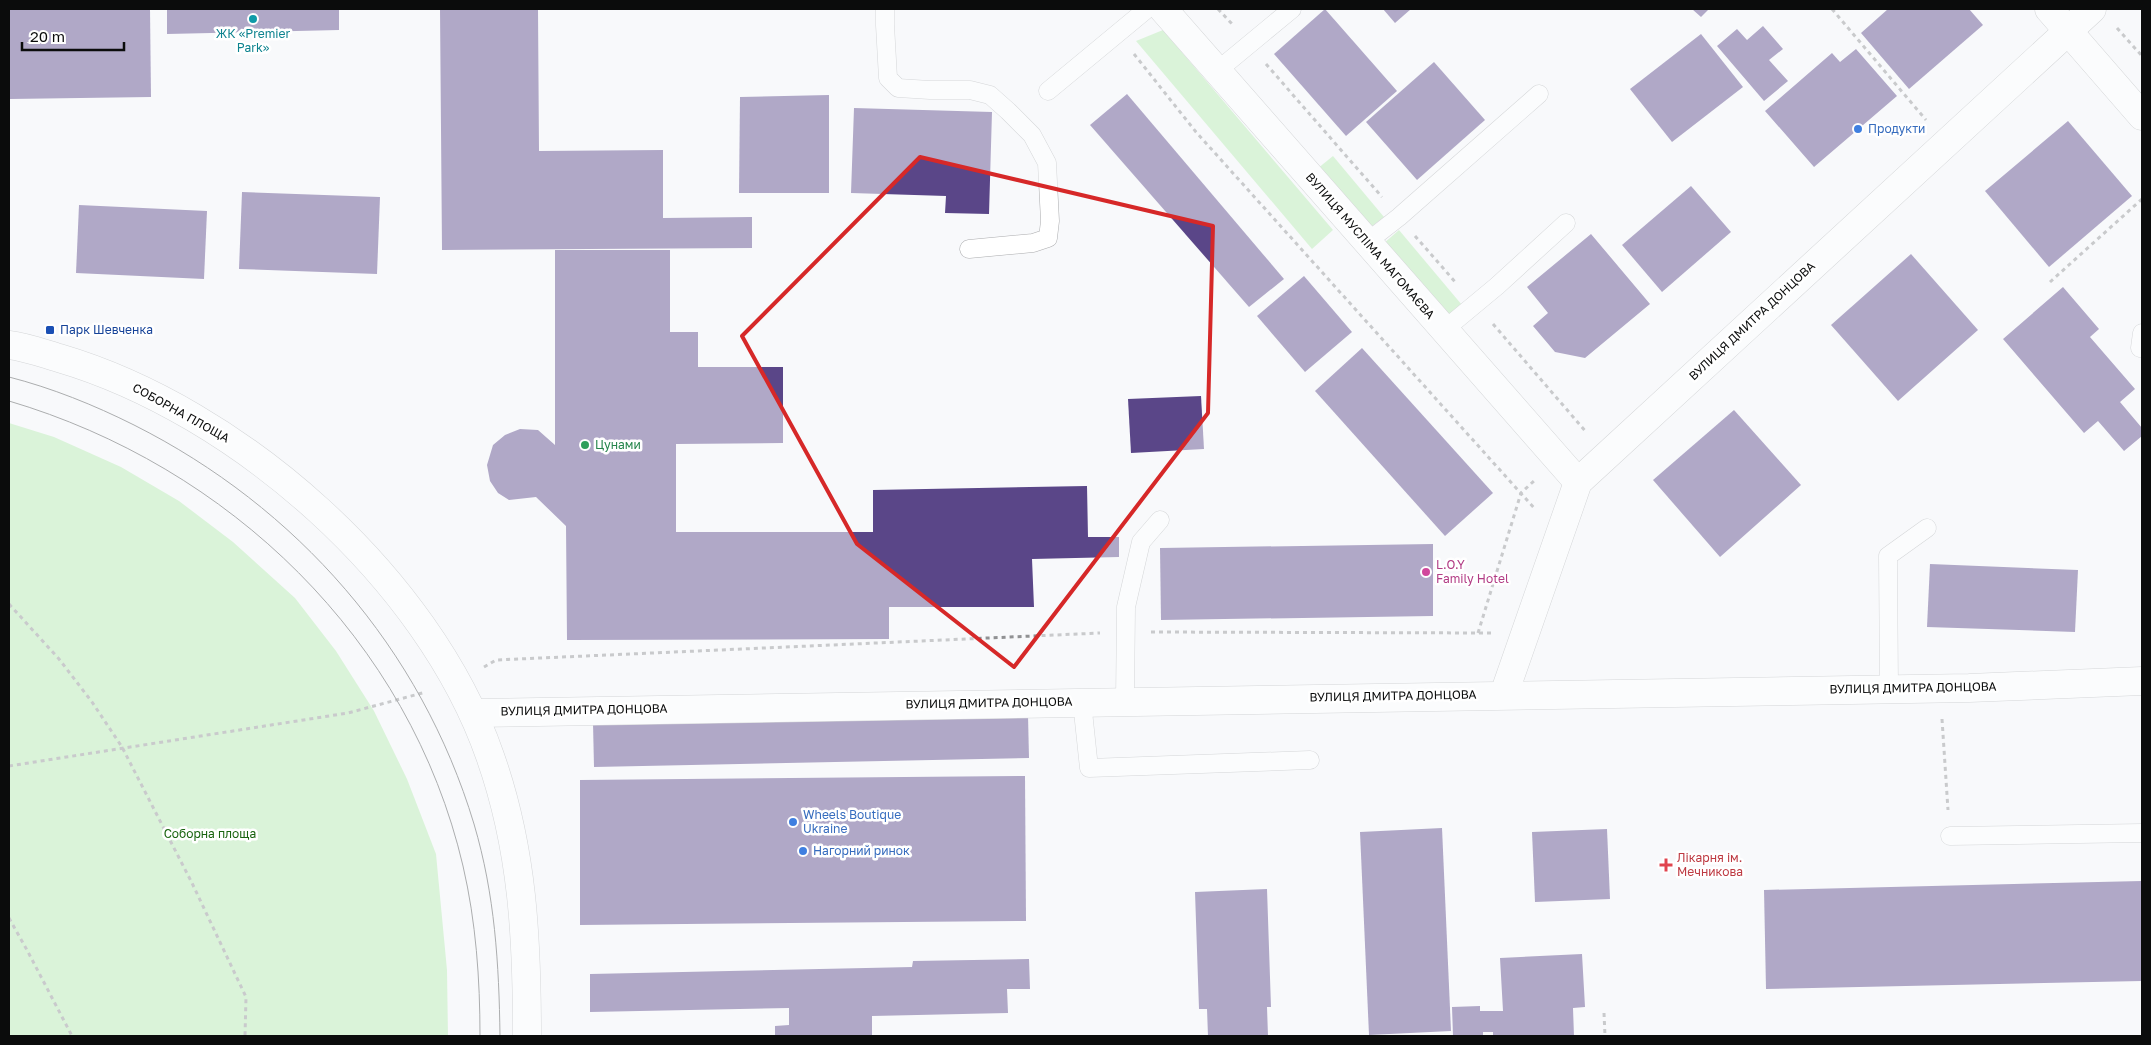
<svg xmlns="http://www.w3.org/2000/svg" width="2151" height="1045" viewBox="0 0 2151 1045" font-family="'Golos Text',sans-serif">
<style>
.green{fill:#b7ebb0}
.building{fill:#5a4688}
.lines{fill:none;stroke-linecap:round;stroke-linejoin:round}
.service-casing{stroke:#abacae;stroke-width:19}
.minor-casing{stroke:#abacae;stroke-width:29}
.secondary-casing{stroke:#abacae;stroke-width:29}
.path{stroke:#909193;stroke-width:3;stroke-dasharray:4 4;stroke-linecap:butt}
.service{stroke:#fff;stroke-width:18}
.minor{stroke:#fff;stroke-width:28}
.secondary{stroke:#fff;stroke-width:28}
.tram{stroke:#4f5050;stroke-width:1}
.marked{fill:none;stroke:#d62828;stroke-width:4;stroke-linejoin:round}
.culture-dot{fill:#0f9aa8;stroke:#fff;stroke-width:2}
.shop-dot{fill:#3f7fe0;stroke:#fff;stroke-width:2}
.transit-dot{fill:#1a4fb4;stroke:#fff;stroke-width:2}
.leisure-dot{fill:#2e9e5b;stroke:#fff;stroke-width:2}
.hotel-dot{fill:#d1479c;stroke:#fff;stroke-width:2}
.health-dot{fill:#e0444e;stroke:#fff;stroke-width:2}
.labels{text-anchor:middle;stroke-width:5;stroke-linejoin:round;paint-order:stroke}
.culture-label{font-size:12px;fill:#0d838f;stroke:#fff}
.shop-label{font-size:12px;fill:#366cbe;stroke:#fff;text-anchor:start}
.street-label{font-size:12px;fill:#0b0c0c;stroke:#fff}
.transit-label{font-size:12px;fill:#164399;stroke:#fff;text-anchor:start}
.leisure-label{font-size:12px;fill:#27864d;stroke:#fff;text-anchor:start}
.hotel-label{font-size:12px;fill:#b23c85;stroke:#fff;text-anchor:start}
.park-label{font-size:12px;fill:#19640f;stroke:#fff}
.health-label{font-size:12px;fill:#be3a42;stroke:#fff;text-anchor:start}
</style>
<rect width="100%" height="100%" fill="#f8f9fb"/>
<g class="green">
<path d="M 1163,30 L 1333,230 L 1312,249 L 1136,41 Z"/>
<path d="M 1333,156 L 1384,217 L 1367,230 L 1317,169 Z"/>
<path d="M 1399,230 L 1462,305 L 1446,319 L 1383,244 Z"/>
<path d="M 9,423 L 54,437 L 121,467 L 179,501 L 233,542 L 295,598 L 336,651 L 374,711 L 407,779 L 436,854 L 447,970 L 448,1036 L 9,1036 Z"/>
</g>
<g class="building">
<path d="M 9,9 L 150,9 L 151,97 L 10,99 Z"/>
<path d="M 167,9 L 339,9 L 339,30 L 167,34 Z"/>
<path d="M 440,9 L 538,9 L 539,151 L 663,150 L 663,218 L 752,217 L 752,248 L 442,250 Z"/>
<path d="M 1325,9 L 1397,91 L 1346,136 L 1274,54 Z"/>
<path d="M 1383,9 L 1411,9 L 1395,23 Z"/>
<path d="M 1692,9 L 1709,9 L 1701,17 Z"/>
<path d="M 1888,9 L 1969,9 L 1983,25 L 1909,89 L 1861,33 Z"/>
<path d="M 1763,26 L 1783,49 L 1769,60 L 1788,81 L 1764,101 L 1717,46 L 1737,29 L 1747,40 Z"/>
<path d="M 1701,34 L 1743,87 L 1672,142 L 1630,89 Z"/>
<path d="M 1856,49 L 1897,96 L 1814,167 L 1765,111 L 1832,53 L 1840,62 Z"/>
<path d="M 1434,62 L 1485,120 L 1417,180 L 1366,122 Z"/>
<path d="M 1127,94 L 1284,279 L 1249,307 L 1090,125 Z"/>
<path d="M 829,95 L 829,193 L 739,193 L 740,97 Z"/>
<path d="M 854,108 L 992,112 L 989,214 L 945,213 L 946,196 L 851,193 Z"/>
<path d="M 2068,121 L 2132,196 L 2049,267 L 1985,191 Z"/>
<path d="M 1691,186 L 1731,232 L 1662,292 L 1622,245 Z"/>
<path d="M 242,192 L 380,197 L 377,274 L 239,269 Z"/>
<path d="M 79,205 L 207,211 L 204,279 L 76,273 Z"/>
<path d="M 1591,234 L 1650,304 L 1585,358 L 1555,352 L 1533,326 L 1548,313 L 1527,287 Z"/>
<path d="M 555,250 L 670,250 L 670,332 L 698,332 L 698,367 L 783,367 L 783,443 L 676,444 L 676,532 L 873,532 L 873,490 L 1087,486 L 1088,537 L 1119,537 L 1119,557 L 1032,559 L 1034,607 L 889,607 L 889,639 L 567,640 L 566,526 L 536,497 L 509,500 L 498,493 L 490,481 L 487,465 L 493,445 L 505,435 L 520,429 L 538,430 L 555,445 Z"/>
<path d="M 1911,254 L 1978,330 L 1898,401 L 1831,325 Z"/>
<path d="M 1304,276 L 1352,332 L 1305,372 L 1257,316 Z"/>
<path d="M 2063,287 L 2099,329 L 2090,337 L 2135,389 L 2120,402 L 2142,428 L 2142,436 L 2124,451 L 2098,421 L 2084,433 L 2003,339 Z"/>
<path d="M 1362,348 L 1493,493 L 1445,536 L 1315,391 Z"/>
<path d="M 1201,396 L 1204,449 L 1131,453 L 1128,399 Z"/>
<path d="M 1734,410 L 1801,485 L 1720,557 L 1653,480 Z"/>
<path d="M 1433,544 L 1433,616 L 1161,620 L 1160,548 Z"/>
<path d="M 1930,564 L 2078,570 L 2075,632 L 1927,627 Z"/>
<path d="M 1028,715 L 1029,758 L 594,767 L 593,723 Z"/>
<path d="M 1025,776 L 1026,921 L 580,925 L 580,780 Z"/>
<path d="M 1442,828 L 1451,1031 L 1369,1035 L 1360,832 Z"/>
<path d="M 1607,829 L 1610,899 L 1535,902 L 1532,832 Z"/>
<path d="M 2142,881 L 2142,981 L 1766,989 L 1764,890 Z"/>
<path d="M 1267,889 L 1271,1007 L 1267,1007 L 1268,1036 L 1208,1036 L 1207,1009 L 1199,1009 L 1195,892 Z"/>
<path d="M 1582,954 L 1585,1007 L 1573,1008 L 1574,1036 L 1493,1036 L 1493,1032 L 1483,1032 L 1483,1036 L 1453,1036 L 1452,1007 L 1480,1006 L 1480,1011 L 1503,1011 L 1500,958 Z"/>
<path d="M 1029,959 L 1030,989 L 1007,989 L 1008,1013 L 872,1016 L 872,1036 L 775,1036 L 775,1026 L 789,1025 L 789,1008 L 590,1012 L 590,974 L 912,967 L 913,961 Z"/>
</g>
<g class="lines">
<g class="service-casing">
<g id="service">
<path d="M 885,9 L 885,25 L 888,78 L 898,88 L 930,90 L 970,90 L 990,95 L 1008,111 L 1032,135 L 1047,163 L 1050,221 L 1048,238 L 1033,243 L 969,249"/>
<path d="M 1217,71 L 1292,9"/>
<path d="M 1048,91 L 1147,9"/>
<path d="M 1367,242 L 1399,217 L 1539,94"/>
<path d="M 1444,330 L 1497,286 L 1566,223"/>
<path d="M 2140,348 L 2142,333"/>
<path d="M 1889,689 L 1888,556 L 1927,528"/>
<path d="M 1125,701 L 1126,607 L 1141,542 L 1160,520"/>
<path d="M 1082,702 L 1089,768 L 1310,760"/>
<path d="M 1950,836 L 2142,833"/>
</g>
</g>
<g class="minor-casing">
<g id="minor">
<path d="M 1163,9 L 1578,482"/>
<path d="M 2049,9 L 2142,116"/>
<path d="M 1504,694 L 1578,482 L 2092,9"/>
<path d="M 473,713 L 1969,688 L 2142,681"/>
</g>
</g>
<g class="secondary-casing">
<path id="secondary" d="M 9,345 C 26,347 42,353 59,358 C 239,411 428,578 490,756 C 523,849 527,939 527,1036"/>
</g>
<g class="path">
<path d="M 1218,9 L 1233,25"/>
<path d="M 1832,9 L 1926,120"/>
<path d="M 2117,28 L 2142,56"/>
<path d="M 1134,54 L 1196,132 L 1535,509"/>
<path d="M 1266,64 L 1382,197"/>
<path d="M 1415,236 L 1457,284"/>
<path d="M 2050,282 L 2142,199"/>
<path d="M 1493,324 L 1587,433"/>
<path d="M 9,604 L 59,659 L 92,702 L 122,747 L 192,883 L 246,997 L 245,1036"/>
<path d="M 1151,632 L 1493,633"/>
<path d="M 1478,633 L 1521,493 L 1536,479"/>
<path d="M 484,667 L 496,660 L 1100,633"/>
<path d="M 1942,719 L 1948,810"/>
<path d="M 9,766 L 348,713 L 426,692"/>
<path d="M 9,918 L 27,950 L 72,1036"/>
<path d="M 1604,1013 L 1605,1036"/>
</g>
<use href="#service" class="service"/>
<use href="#minor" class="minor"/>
<use href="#secondary" class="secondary"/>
<g class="tram">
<path d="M 9,377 C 52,388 94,405 134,425 C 297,507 421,648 474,824 C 495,895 499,964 500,1036"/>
<path d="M 9,401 C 229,466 410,639 463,866 C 476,922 480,979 480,1036"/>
</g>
</g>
<path d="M0 0H2151V1045H0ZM 920,157 L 1213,226 L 1208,413 L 1014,667 L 857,544 L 742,336 Z" fill="#f8f9fb" fill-opacity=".55" fill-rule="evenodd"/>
<path class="marked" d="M 920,157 L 1213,226 L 1208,413 L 1014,667 L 857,544 L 742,336 Z"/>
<circle class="culture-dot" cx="253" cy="19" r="5"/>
<g class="shop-dot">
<circle cx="1858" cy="129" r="5"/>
<circle cx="793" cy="822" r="5"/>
<circle cx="803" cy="851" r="5"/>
</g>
<rect class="transit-dot" x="45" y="325" width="10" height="10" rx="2.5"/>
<circle class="leisure-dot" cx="585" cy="445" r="5"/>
<circle class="hotel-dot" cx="1426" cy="572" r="5"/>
<path class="health-dot" d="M1663.5 857.5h5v5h5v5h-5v5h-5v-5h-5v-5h5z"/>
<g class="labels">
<g class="culture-label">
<text x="253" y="38">ЖК «Premier<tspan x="253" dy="14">Park»</tspan></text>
</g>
<g class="shop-label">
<text x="1868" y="133">Продукти</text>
<text x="803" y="819">Wheels Boutique<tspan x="803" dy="14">Ukraine</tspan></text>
<text x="813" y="855">Нагорний ринок</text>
</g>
<g class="street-label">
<text transform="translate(1370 246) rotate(49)" y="4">ВУЛИЦЯ МУСЛІМА МАГОМАЄВА</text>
<text transform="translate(1752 321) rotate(-43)" y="4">ВУЛИЦЯ ДМИТРА ДОНЦОВА</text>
<text transform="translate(181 413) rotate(29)" y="4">СОБОРНА ПЛОЩА</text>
<text transform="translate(1913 688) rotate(-1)" y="4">ВУЛИЦЯ ДМИТРА ДОНЦОВА</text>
<text transform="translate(1393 696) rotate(-1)" y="4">ВУЛИЦЯ ДМИТРА ДОНЦОВА</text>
<text transform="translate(989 703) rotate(-1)" y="4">ВУЛИЦЯ ДМИТРА ДОНЦОВА</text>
<text transform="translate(584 710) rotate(-1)" y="4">ВУЛИЦЯ ДМИТРА ДОНЦОВА</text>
</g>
<g class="transit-label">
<text x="60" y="334">Парк Шевченка</text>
</g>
<g class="leisure-label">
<text x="595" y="449">Цунами</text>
</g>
<g class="hotel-label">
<text x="1436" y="569">L.O.Y<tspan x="1436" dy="14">Family Hotel</tspan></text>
</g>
<g class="park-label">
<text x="210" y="838">Соборна площа</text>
</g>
<g class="health-label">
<text x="1677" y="862">Лікарня ім.<tspan x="1677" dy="14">Мечникова</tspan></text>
</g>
</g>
<rect width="2151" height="1045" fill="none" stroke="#0b0c0c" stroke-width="20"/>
<path d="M22 42v8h102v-8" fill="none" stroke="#0b0c0c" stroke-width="2.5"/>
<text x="30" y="42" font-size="15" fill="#0b0c0c" stroke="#ffffff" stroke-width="4" paint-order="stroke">20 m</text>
</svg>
